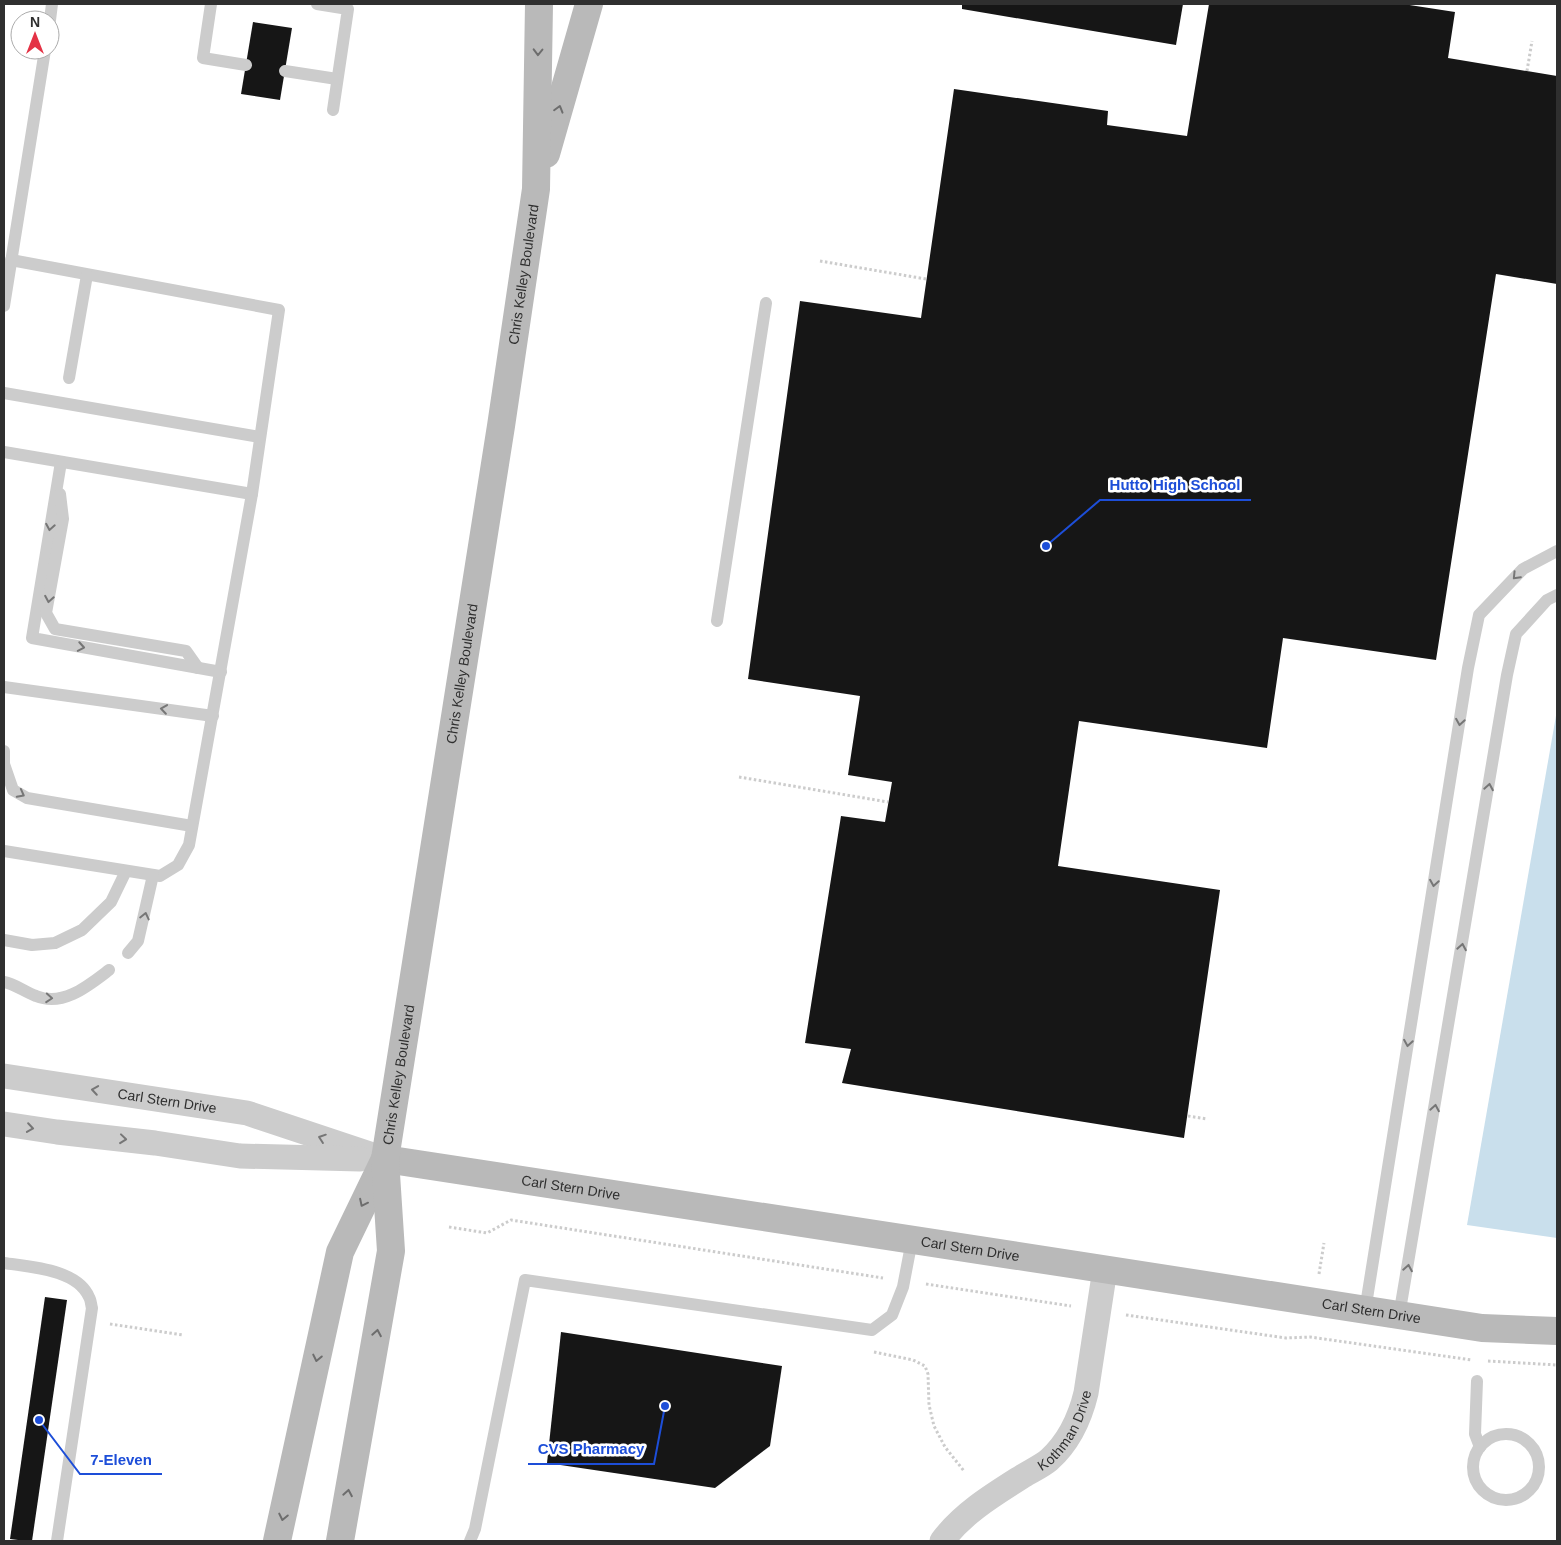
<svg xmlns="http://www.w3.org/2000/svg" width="1561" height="1545" viewBox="0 0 1561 1545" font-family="Helvetica,sans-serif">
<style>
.water{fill:#c9dfec}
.building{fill:#161616}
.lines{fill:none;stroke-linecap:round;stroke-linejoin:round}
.path{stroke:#ccc;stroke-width:3;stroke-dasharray:2.5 2.5;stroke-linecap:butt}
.lane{stroke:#ccc;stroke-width:12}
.street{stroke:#ccc;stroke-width:25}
.secondary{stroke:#b9b9b9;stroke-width:28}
.oneway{stroke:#6d6d6d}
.oneway2{stroke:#767676}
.labels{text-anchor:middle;stroke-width:5;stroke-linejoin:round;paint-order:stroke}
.street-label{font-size:14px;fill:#2f2f2f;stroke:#fff}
.leader{fill:none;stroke:#1d4ed8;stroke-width:2}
.callout-dot{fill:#1d4ed8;stroke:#fff;stroke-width:2}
.callout-label{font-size:15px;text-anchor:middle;font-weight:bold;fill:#1d4ed8;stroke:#fff;stroke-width:5;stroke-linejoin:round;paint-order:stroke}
</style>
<rect width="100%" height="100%" fill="#fff"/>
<path class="water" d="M 1557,710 L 1557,1238 L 1467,1225 Z"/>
<g class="building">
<path d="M 962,4 L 1183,4 L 1176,45 L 962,9 Z"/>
<path d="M 1209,4 L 1403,4 L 1455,12 L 1448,58 L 1557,76 L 1557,284 L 1496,274 L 1436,660 L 1283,638 L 1267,748 L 1079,721 L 1058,866 L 1220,890 L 1184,1138 L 842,1083 L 851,1049 L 805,1043 L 841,816 L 885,822 L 892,782 L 848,775 L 860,696 L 748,679 L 800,301 L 921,318 L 954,89 L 1108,111 L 1107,125 L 1187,136 Z"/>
<path d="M 253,22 L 292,28 L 280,100 L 241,94 Z"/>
<path d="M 45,1297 L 67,1300 L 32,1541 L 26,1541 L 10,1539 Z"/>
<path d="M 561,1332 L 782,1366 L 770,1446 L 715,1488 L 547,1463 Z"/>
</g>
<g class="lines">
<g class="path">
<path d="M 1527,71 L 1532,41"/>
<path d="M 820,261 L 926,279"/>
<path d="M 739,777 L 888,802"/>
<path d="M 1188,1116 L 1207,1119"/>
<path d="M 449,1227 L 487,1233 L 511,1220 L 883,1278"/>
<path d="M 1319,1274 L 1324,1243"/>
<path d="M 926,1284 L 1071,1306"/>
<path d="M 1126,1315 L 1286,1338 L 1310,1337 L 1472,1360"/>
<path d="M 110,1324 L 183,1335"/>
<path d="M 874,1352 L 913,1360 L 925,1366 L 928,1374 L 929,1405 L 934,1426 L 945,1447 L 964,1471"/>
<path d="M 1488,1361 L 1557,1365"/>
</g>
<g class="lane">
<path d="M 211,4 L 203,58 L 246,65"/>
<path d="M 317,4 L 348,9 L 333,110"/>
<path d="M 50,20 L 52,4"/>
<path d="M 285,71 L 337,79"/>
<path d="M 11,260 L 279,310 L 252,494"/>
<path d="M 4,306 L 45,50"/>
<path d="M 69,378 L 87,275"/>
<path d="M 4,393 L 260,437"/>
<path d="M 4,452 L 252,494 L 189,845 L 178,865 L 160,876 L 4,851"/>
<path d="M 61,462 L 32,638 L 221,672"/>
<path d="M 60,494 L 63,519 L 46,613 L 55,629 L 186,651 L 198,668"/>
<path d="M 717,621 L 766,303"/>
<path d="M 4,687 L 213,716"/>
<path d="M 4,751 L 4,764 L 13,790 L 27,798 L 192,826"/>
<path d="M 4,940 L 32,945 L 55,943 L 82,930 L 111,902 L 126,871"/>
<path d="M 128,953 L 138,941 L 153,875"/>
<path d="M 4,982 C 15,984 25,992 36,996 C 63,1007 88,986 109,970"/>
<path d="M 4,1263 C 30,1267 77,1269 89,1297 C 91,1300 91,1305 92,1308 L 57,1541"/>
<path d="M 1365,1311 L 1468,668 L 1479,615 L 1523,569 L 1557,551"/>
<path d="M 1399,1316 L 1507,675 L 1516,634 L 1547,600 L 1557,595"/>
<path d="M 1477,1381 L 1475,1434 L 1480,1447"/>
<circle cx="1506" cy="1467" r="33"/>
<path d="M 470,1541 L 475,1529 L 525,1280 L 872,1330 L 892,1315 L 903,1287 L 912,1240"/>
</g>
<g class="street">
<path id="s1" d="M 4,1076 L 247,1113 L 385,1159"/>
<path d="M 4,1124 L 57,1132 L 155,1143 L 240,1156 L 360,1159"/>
<path id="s2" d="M 942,1541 C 963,1513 993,1495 1023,1476 C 1031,1471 1042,1466 1049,1460 C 1069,1442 1080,1418 1086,1393 L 1105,1269"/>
</g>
<g class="secondary">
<path d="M 546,154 L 589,4"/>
<path id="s3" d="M 385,1159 L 1077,1265 L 1482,1328 L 1557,1331"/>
<path d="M 277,1541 L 340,1252 L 384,1161"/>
<path id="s4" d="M 340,1541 L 391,1251 L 385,1159 L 501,426 L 536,189 L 539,4"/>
</g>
</g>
<defs><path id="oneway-chevron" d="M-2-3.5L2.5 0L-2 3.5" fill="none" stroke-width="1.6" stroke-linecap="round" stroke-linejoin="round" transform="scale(1.25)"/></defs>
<g class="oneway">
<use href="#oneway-chevron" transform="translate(538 52) rotate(91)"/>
<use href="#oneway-chevron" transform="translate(559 109) rotate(-74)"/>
<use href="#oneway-chevron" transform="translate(363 1203) rotate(116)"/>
<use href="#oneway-chevron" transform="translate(377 1333) rotate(-80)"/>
<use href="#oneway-chevron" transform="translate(317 1358) rotate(102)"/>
<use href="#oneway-chevron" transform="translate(348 1493) rotate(-80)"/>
<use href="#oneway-chevron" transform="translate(283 1517) rotate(102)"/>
</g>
<g class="oneway2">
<use href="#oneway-chevron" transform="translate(50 527) rotate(100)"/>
<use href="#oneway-chevron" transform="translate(1516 576) rotate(134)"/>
<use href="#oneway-chevron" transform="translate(49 599) rotate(100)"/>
<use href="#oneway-chevron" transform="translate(81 647) rotate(10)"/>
<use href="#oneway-chevron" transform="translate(164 709) rotate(-172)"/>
<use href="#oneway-chevron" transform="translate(1460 722) rotate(99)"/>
<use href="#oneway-chevron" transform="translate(1489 787) rotate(-80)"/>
<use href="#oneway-chevron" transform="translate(21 794) rotate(28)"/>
<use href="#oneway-chevron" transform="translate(1434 883) rotate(99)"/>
<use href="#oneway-chevron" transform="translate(145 916) rotate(-77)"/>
<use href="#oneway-chevron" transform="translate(1462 947) rotate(-80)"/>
<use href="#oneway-chevron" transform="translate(49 998) rotate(4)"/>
<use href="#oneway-chevron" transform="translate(1408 1043) rotate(99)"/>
<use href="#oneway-chevron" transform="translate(95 1090) rotate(-171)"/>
<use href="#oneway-chevron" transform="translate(1435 1108) rotate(-80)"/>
<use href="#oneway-chevron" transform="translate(30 1128) rotate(8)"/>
<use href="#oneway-chevron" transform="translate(322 1138) rotate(-161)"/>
<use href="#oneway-chevron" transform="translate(123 1139) rotate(6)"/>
<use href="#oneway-chevron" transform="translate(1408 1268) rotate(-80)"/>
</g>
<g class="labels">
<g class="street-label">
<text dy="5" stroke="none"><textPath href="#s4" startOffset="1282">Chris Kelley Boulevard</textPath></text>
<text dy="5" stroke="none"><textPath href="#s4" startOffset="878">Chris Kelley Boulevard</textPath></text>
<text dy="5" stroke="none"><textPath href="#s4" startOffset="472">Chris Kelley Boulevard</textPath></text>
<text dy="5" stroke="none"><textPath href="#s1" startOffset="165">Carl Stern Drive</textPath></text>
<text dy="5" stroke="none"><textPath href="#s3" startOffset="188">Carl Stern Drive</textPath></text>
<text dy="5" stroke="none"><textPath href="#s3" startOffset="592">Carl Stern Drive</textPath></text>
<text dy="5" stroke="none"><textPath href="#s3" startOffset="998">Carl Stern Drive</textPath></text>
<text dy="5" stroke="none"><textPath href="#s2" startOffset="169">Kothman Drive</textPath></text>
</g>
</g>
<path class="leader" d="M1046 546L1100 500H1251M665 1406L654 1464H528M39 1420L80 1474H162"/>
<g class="callout-dot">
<circle cx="1046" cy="546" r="5"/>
<circle cx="665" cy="1406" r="5"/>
<circle cx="39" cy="1420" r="5"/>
</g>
<g class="callout-label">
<text x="1175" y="490">Hutto High School</text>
<text x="591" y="1454">CVS Pharmacy</text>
<text x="121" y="1465">7-Eleven</text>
</g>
<rect width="1561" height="1545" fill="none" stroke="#2f2f2f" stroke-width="10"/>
<g transform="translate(35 35)"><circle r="24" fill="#ffffff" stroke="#acacac"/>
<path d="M0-4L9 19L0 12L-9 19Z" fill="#e43245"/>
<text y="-8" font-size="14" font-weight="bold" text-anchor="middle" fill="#2f2f2f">N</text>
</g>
</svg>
